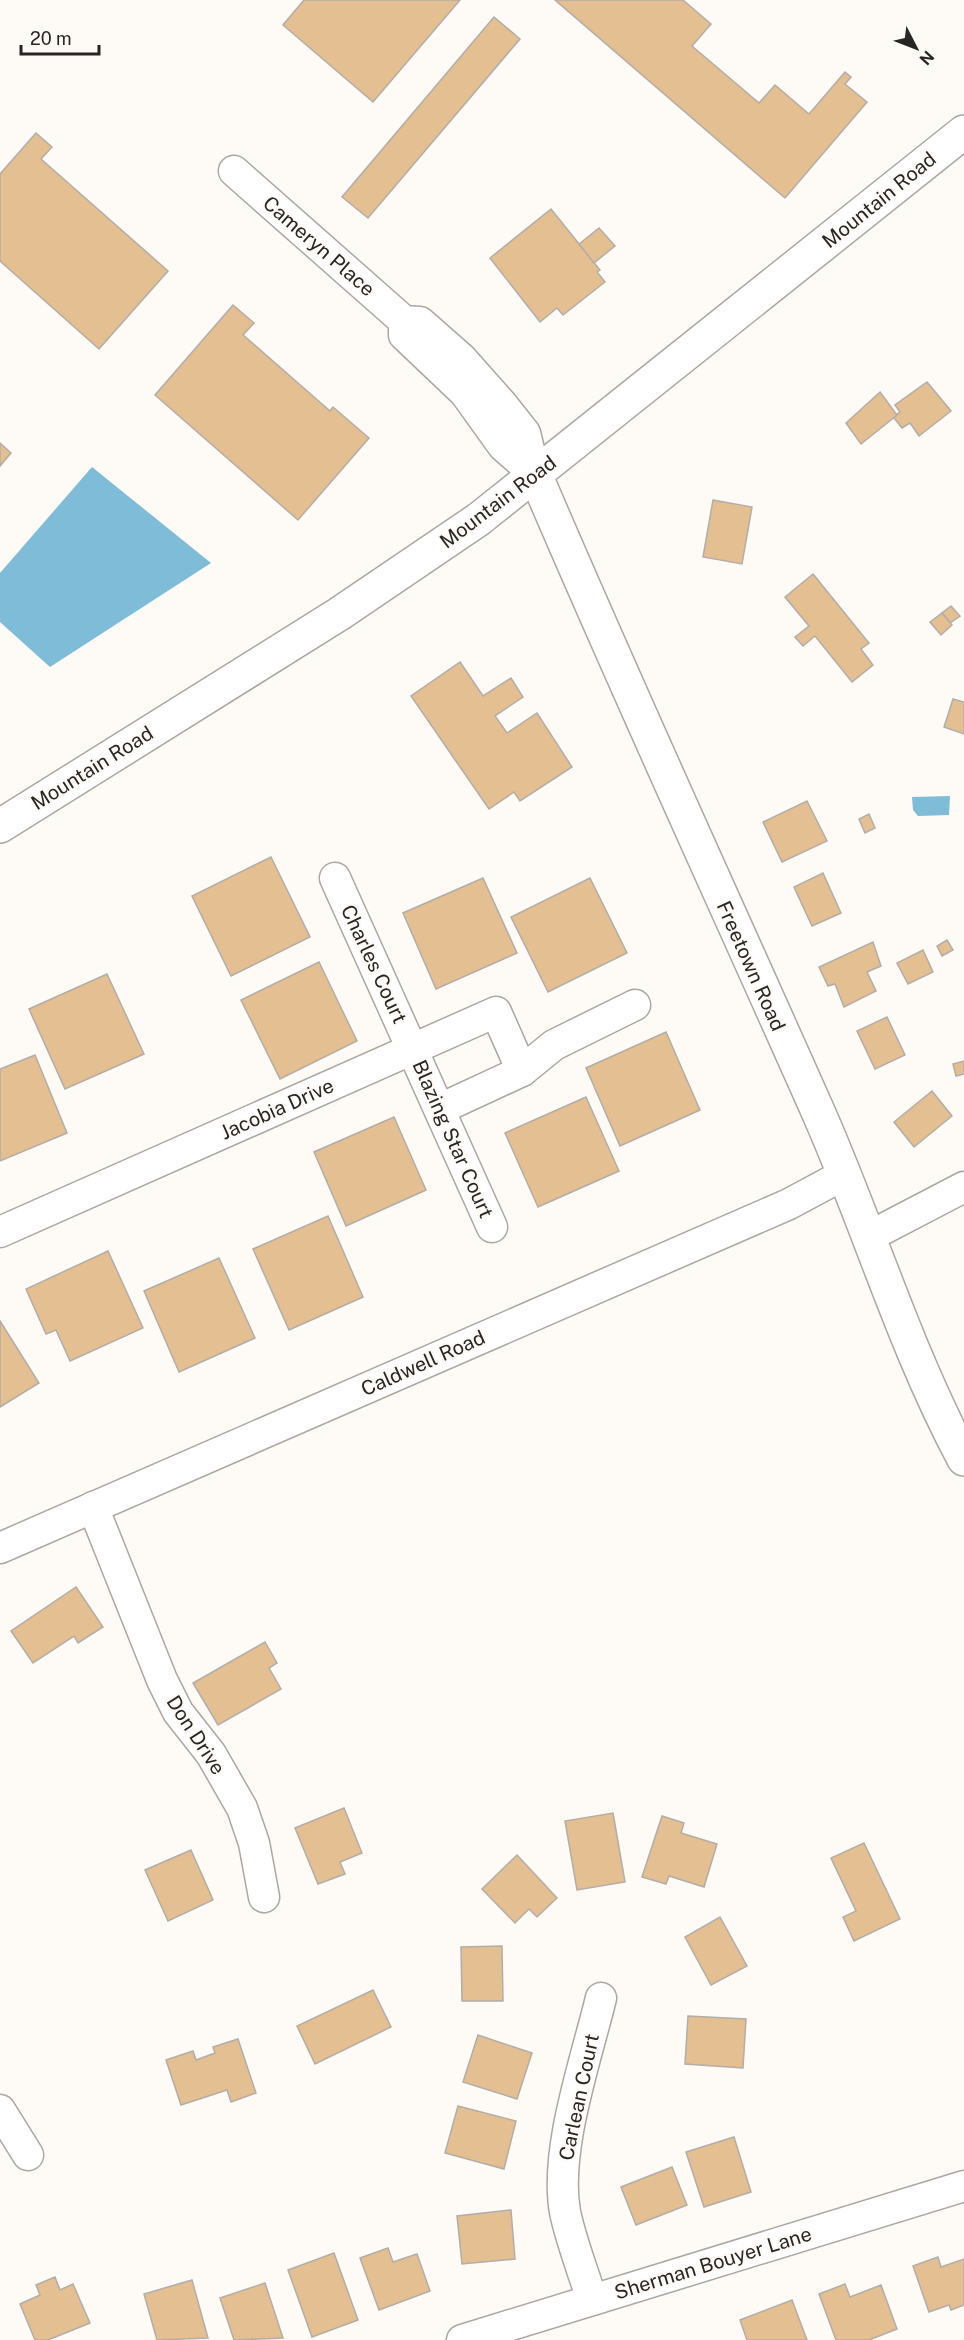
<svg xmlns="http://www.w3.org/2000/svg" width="964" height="2340" viewBox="0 0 964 2340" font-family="'Public Sans',sans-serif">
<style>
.water{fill:#7fbcd7}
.building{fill:#e4bf91;stroke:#b2ada7;stroke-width:1.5}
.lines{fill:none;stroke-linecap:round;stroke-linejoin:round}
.minor-casing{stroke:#aca7a1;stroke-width:33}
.tertiary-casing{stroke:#aca7a1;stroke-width:36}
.secondary-casing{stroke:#aca7a1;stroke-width:36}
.minor{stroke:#fff;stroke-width:30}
.tertiary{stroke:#fff;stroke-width:33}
.secondary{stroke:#fff;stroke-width:33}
.labels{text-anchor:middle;stroke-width:4.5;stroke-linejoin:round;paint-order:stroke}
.street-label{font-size:20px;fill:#282624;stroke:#fefbf7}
</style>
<rect width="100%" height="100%" fill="#fefbf7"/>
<g class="water">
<path d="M 92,467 L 211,563 L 50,667 L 0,622 L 0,573 Z"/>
<path d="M 950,796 L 949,815 L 918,816 L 913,810 L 912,797 Z"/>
</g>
<g class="building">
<path d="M 304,0 L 460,0 L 373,102 L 283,25 Z"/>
<path d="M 555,0 L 683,0 L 711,24 L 692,46 L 759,103 L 775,85 L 809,114 L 845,72 L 851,77 L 845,84 L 867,102 L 785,198 Z"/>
<path d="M 494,17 L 520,39 L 368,218 L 342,197 Z"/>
<path d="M 36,133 L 52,147 L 41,159 L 168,271 L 99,349 L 0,261 L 0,174 Z"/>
<path d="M 551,209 L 600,270 L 597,272 L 605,282 L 563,315 L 557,308 L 540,322 L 490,258 Z"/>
<path d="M 599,228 L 615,246 L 594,263 L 579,244 Z"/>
<path d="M 233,305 L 254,323 L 243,335 L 330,411 L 333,407 L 369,438 L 298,520 L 155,395 Z"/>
<path d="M 927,382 L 951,411 L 919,436 L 910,423 L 902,428 L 893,417 L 900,412 L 895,405 Z"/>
<path d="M 880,392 L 897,415 L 861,444 L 846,423 Z"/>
<path d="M 0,443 L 11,453 L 0,466 Z"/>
<path d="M 713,500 L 752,507 L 742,564 L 703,557 Z"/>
<path d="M 813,574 L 869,643 L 861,649 L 873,665 L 852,682 L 815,636 L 803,646 L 795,637 L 809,626 L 785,597 Z"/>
<path d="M 951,606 L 960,616 L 950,623 L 942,613 Z"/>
<path d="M 942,613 L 952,625 L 941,635 L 930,622 Z"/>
<path d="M 460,662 L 483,696 L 511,678 L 523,697 L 495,716 L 507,733 L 537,713 L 572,767 L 520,801 L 514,792 L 489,809 L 411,696 Z"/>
<path d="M 953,699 L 964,702 L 964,734 L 944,727 Z"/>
<path d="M 807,801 L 827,841 L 782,862 L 763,822 Z"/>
<path d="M 869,814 L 875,828 L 865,833 L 859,819 Z"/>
<path d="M 271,857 L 310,937 L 231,976 L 192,896 Z"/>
<path d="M 823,873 L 841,913 L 812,926 L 794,887 Z"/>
<path d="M 483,878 L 517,953 L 436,989 L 403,913 Z"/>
<path d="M 590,878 L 627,953 L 548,992 L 511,917 Z"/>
<path d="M 947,940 L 953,950 L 942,956 L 937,946 Z"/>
<path d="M 873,942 L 881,966 L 867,972 L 876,991 L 844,1007 L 835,984 L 828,986 L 819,967 Z"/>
<path d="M 923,950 L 933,972 L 908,984 L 897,963 Z"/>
<path d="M 319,962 L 357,1041 L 280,1079 L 241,1000 Z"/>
<path d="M 107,974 L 144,1054 L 65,1089 L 29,1009 Z"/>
<path d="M 887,1017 L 905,1055 L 875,1069 L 857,1031 Z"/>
<path d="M 666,1032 L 700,1110 L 620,1146 L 586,1068 Z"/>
<path d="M 35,1055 L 67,1133 L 0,1161 L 0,1069 Z"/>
<path d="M 964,1061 L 964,1074 L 956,1076 L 953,1064 Z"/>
<path d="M 932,1091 L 952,1116 L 914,1147 L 894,1122 Z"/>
<path d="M 586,1097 L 619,1171 L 538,1207 L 505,1133 Z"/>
<path d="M 394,1117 L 426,1190 L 346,1226 L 314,1152 Z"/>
<path d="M 328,1216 L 363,1297 L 289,1330 L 253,1249 Z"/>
<path d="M 108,1251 L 143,1328 L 70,1361 L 56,1330 L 46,1334 L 26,1289 Z"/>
<path d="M 219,1258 L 255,1338 L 179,1372 L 144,1291 Z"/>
<path d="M 0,1321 L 39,1383 L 0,1407 Z"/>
<path d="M 76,1587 L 103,1627 L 78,1643 L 74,1636 L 33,1663 L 11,1631 Z"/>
<path d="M 265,1642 L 277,1663 L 269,1668 L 281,1689 L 218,1725 L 193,1683 Z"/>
<path d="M 344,1808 L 362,1853 L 340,1862 L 345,1874 L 318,1884 L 295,1828 Z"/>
<path d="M 613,1813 L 625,1882 L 577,1890 L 565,1821 Z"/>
<path d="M 662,1816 L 684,1823 L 681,1833 L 717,1844 L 704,1887 L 669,1876 L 666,1884 L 642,1877 Z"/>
<path d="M 864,1843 L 900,1919 L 854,1941 L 843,1917 L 856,1911 L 831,1858 Z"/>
<path d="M 191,1850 L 213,1900 L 168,1921 L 145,1870 Z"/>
<path d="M 517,1855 L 557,1898 L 537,1917 L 529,1909 L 515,1923 L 482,1889 Z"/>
<path d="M 720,1917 L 747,1966 L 711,1985 L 685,1937 Z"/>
<path d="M 502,1946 L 503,2001 L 462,2001 L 461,1947 Z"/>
<path d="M 373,1990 L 391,2027 L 315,2064 L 297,2026 Z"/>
<path d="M 688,2016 L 746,2019 L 743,2068 L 685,2064 Z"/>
<path d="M 478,2035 L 532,2053 L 517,2099 L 463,2082 Z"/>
<path d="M 238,2039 L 256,2093 L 231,2102 L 227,2090 L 181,2105 L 166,2060 L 193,2051 L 196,2060 L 215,2053 L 213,2047 Z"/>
<path d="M 458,2106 L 516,2121 L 504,2169 L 445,2153 Z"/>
<path d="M 734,2137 L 751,2192 L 704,2207 L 686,2152 Z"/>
<path d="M 672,2167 L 687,2205 L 636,2225 L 621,2187 Z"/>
<path d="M 511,2210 L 515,2259 L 462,2264 L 457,2216 Z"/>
<path d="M 388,2248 L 393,2262 L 417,2254 L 430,2291 L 379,2310 L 360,2258 Z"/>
<path d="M 334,2253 L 358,2320 L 312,2337 L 288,2270 Z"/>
<path d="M 938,2257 L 941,2267 L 964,2259 L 964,2305 L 951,2310 L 949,2305 L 929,2312 L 913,2266 Z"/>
<path d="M 55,2277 L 60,2290 L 73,2284 L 90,2323 L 48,2340 L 35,2340 L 20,2304 L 40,2295 L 36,2285 Z"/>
<path d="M 192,2280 L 208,2338 L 157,2340 L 144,2294 Z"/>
<path d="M 265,2283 L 283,2338 L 234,2340 L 220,2298 Z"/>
<path d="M 845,2284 L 850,2297 L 881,2285 L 897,2329 L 869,2340 L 836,2340 L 819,2294 Z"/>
<path d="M 792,2300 L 807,2340 L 747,2340 L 740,2320 Z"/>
</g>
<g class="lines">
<g class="minor-casing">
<g id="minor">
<path d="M 234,171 L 404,321 L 420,322 L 462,359 L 502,404 L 525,433 L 535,474"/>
<path d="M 404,321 L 404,335 L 465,393 L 503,446 L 535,474"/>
<path d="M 335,878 L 492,1227"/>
<path d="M 440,1109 L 522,1071 L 554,1045 L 635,1005"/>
<path d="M 0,1232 L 496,1012 L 522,1071"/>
<path d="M 870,1236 L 964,1187"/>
<path d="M 93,1507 L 162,1680 L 178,1712 L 211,1754 L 242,1808 L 254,1843 L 264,1897"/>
<path d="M 0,1548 L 789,1204 L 845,1174"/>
<path d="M 0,2110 L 28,2155"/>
<path d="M 592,2300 C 583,2271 571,2241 565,2212 C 554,2150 586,2060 601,1998"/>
<path d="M 462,2340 L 964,2186"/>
</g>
</g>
<g class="tertiary-casing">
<path id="tertiary" d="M 535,474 C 627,690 725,902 820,1116 C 870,1230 905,1349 964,1459"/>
</g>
<g class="secondary-casing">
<path id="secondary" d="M 0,826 L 339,614 L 479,519 L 964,132"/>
</g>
<use href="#minor" class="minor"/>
<use href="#tertiary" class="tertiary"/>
<use href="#secondary" class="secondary"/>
</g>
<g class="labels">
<g class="street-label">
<text transform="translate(879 200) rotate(-39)" y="7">Mountain Road</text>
<text transform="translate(319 246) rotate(41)" y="7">Cameryn Place</text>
<text transform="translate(498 502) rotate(-37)" y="7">Mountain Road</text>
<text transform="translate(92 768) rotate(-32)" y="7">Mountain Road</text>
<text transform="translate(374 964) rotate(65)" y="7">Charles Court</text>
<text transform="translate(751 966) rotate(66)" y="7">Freetown Road</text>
<text transform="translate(277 1109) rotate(-24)" y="7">Jacobia Drive</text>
<text transform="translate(453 1139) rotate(66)" y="7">Blazing Star Court</text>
<text transform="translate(423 1363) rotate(-24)" y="7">Caldwell Road</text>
<text transform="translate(196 1735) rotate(57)" y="7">Don Drive</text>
<text transform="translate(579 2097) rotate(-78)" y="7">Carlean Court</text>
<text transform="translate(713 2263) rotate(-17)" y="7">Sherman Bouyer Lane</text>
</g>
</g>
<g transform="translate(916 48) rotate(132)" stroke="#fefbf7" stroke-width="4.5" paint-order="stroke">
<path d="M0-4.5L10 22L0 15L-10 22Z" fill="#282624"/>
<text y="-9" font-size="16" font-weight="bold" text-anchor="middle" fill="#282624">N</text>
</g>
<path d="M21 45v9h78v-9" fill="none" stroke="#282624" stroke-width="3"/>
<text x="30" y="45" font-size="18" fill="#282624" stroke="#fefbf7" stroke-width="4.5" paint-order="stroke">20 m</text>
</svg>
